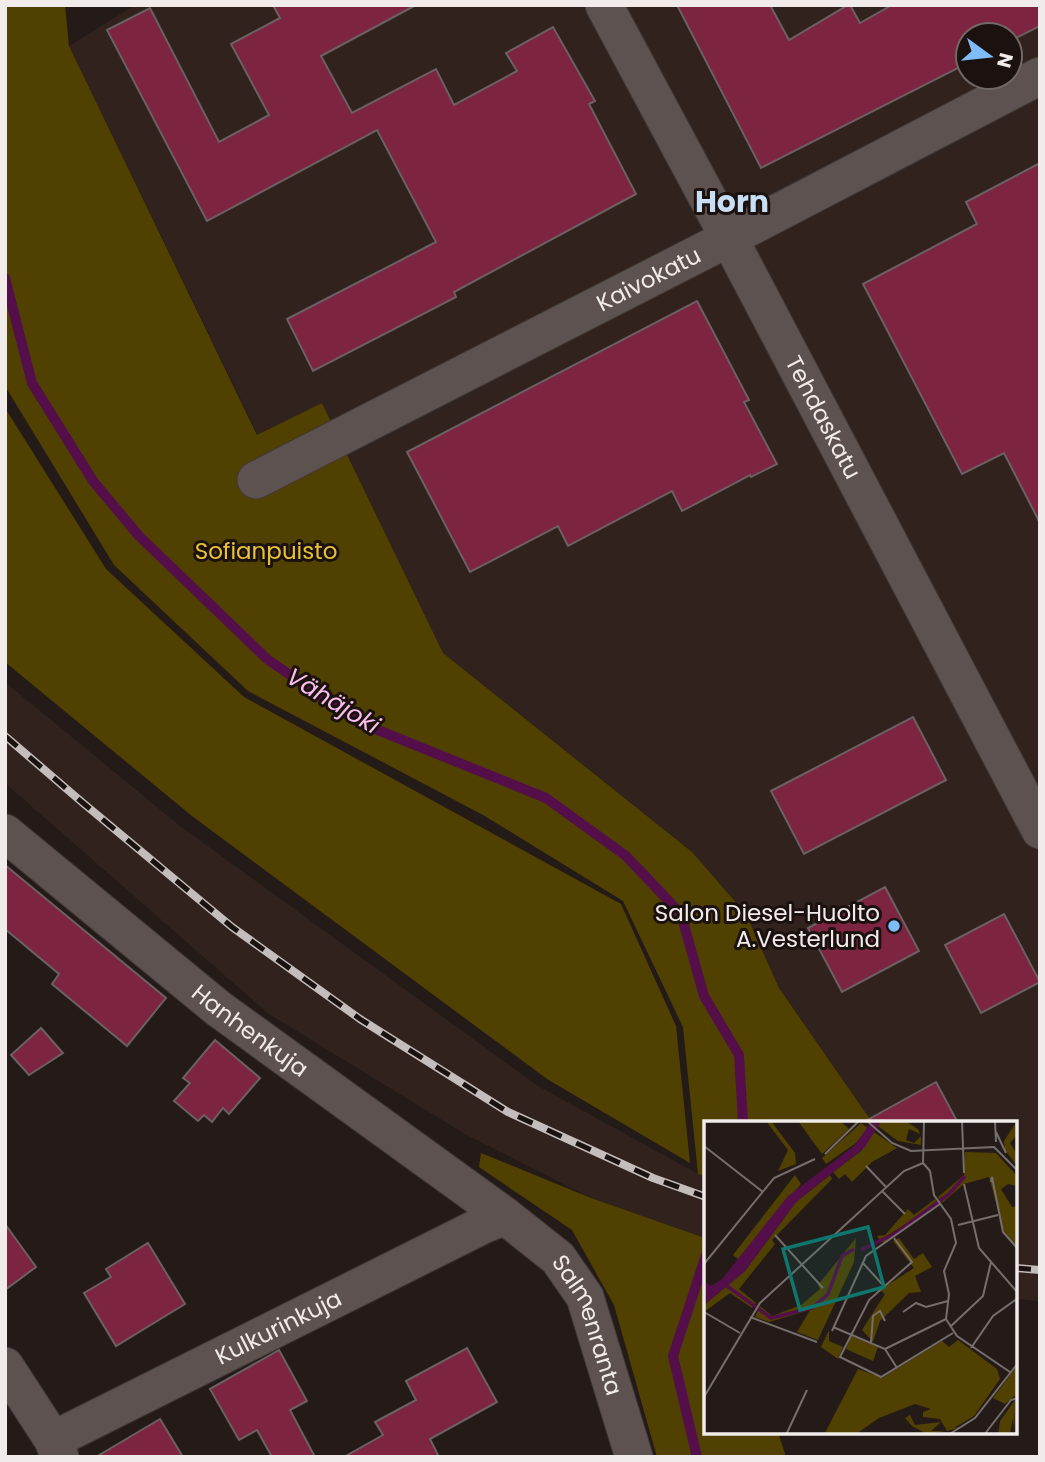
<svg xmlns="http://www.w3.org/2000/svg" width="1045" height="1462" viewBox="0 0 1045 1462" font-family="Poppins,sans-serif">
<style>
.built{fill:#31221e;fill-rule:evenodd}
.green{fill:#514101}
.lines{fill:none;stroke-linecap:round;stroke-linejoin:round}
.stream{stroke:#540e49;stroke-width:10}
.building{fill:#7c2440;stroke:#6b6062;stroke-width:2}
.minor-casing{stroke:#3f3837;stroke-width:39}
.minor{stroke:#5d524f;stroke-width:37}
.rail-casing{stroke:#c4bdbb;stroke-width:8}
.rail{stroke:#1b1210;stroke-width:5;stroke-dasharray:16;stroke-linecap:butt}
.poi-dot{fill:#7ebdf9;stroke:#1b1210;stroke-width:2.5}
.labels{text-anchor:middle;stroke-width:6;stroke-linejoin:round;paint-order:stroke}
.street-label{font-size:23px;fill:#f1ebe9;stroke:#1b1210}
.park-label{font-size:23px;fill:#e7c136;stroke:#1b1210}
.poi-label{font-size:23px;fill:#f1ebe9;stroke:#1b1210;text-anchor:end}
.water-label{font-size:24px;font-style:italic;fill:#fbbeec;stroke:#1b1210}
.district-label{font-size:30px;font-weight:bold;fill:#c7def5;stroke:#1b1210}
.inset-river{fill:none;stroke:#540e49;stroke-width:3.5}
.inset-road{fill:none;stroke:#766e6c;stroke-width:2}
.view{fill:#0f766e;fill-opacity:0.15;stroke:#0f766e;stroke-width:3.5}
.inset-edge{fill:none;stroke:#f1ebe9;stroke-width:3.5}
</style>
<rect width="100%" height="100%" fill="#241b19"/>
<g class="built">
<path d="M 135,5 L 1040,5 L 1040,1301 L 1015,1299 L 1015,1122 L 872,1122 L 779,988 L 746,914 L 692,852 L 443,653 L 322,403 L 258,435 L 69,46 ZM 968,35 L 1010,35 L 1010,77 L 968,77 Z"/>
<path d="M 5,682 L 180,826 L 538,1086 L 698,1174 L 705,1176 L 705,1238 L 591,1198 L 465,1134 L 269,1014 L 5,783 Z"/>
</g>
<g class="green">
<path d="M 5,5 L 65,5 L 69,46 L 257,435 L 322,403 L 443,653 L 692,852 L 746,914 L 779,988 L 872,1122 L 706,1122 L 705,1176 L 698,1174 L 683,1027 L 623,901 L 483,815 L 248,691 L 114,565 L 5,386 Z"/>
<path d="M 5,408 L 106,569 L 244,697 L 621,904 L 676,1026 L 690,1163 L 547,1079 L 192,816 L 5,662 Z"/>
<path d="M 481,1153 L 591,1198 L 705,1238 L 706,1432 L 778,1432 L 786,1457 L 657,1457 L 614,1305 L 572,1230 L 479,1167 Z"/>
</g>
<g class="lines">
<g class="stream">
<path d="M 5,278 L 32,383 L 93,481 L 139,536 L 267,659 L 358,722 L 546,798 L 626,856 L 681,914 L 704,996 L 739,1055 L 743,1122"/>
<path d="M 697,1457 L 673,1356 L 706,1255"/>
</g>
</g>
<g class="building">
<path d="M 273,5 L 416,5 L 321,56 L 352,113 L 436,69 L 454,105 L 517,71 L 506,53 L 553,27 L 595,101 L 589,104 L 636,194 L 454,292 L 456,297 L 313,371 L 287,319 L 436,242 L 377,130 L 207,221 L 107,30 L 150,8 L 219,142 L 269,115 L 231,44 L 280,18 Z"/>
<path d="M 677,5 L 770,5 L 789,40 L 848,5 L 850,5 L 860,23 L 892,5 L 1040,5 L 1040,26 L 1010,41 L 1010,35 L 968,35 L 968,63 L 761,168 Z"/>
<path d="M 1040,163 L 1040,523 L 1004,453 L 962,474 L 863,284 L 977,224 L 966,202 Z"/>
<path d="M 697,301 L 749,400 L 744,402 L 777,464 L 751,477 L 750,475 L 682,511 L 672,491 L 568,546 L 558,526 L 470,572 L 407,452 Z"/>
<path d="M 913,717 L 946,780 L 804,854 L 771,791 Z"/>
<path d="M 5,865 L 166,998 L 127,1046 L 52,984 L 59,974 L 5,929 Z"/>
<path d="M 885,887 L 919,951 L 842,992 L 808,928 Z"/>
<path d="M 1004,914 L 1040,982 L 981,1013 L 945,945 Z"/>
<path d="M 41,1028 L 63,1053 L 29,1075 L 11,1055 Z"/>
<path d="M 215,1040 L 260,1078 L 229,1114 L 223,1108 L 212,1122 L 204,1115 L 198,1121 L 174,1101 L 190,1083 L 183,1078 Z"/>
<path d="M 936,1082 L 958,1123 L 862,1123 Z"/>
<path d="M 5,1224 L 36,1267 L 5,1290 Z"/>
<path d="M 148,1243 L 185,1304 L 116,1346 L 84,1293 L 111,1277 L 106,1269 Z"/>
<path d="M 467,1348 L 497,1402 L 430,1439 L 439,1457 L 344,1457 L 383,1435 L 375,1422 L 416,1400 L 406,1381 Z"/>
<path d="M 279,1350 L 307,1401 L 290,1410 L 315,1457 L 272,1457 L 257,1430 L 239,1440 L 210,1389 Z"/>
<path d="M 160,1419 L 183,1457 L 96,1457 Z"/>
</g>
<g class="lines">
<g class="minor-casing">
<g id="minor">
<path id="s1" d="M 604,5 L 729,238 L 1040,830"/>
<path id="s2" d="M 256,480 L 729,238 L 1040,76"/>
<path id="s3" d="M 5,833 L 219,1009 L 505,1216 L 558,1258 L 585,1297 L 634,1457"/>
<path d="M 5,1366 L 53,1440 L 60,1457"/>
<path id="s4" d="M 53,1440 L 483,1225 L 505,1216"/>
</g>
</g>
<use href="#minor" class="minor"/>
<g class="rail-casing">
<g id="rail">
<path d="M 5,736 L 83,803 L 232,927 L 360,1019 L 508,1112 L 653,1178 L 706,1197"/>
<path d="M 1015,1268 L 1040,1270"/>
</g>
</g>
<use href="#rail" class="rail"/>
</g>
<circle class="poi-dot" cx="894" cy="926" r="7"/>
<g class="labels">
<g class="street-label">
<text dy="8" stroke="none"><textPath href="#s2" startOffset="441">Kaivokatu</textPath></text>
<text dy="8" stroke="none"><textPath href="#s1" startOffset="467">Tehdaskatu</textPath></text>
<text dy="8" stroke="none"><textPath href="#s3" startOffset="315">Hanhenkuja</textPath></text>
<text dy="8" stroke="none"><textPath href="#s4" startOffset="252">Kulkurinkuja</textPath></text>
<text dy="8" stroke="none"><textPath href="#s3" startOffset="772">Salmenranta</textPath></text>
</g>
<g class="park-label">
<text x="266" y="559">Sofianpuisto</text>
</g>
<g class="poi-label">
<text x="880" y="921">Salon Diesel-Huolto<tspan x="880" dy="26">A.Vesterlund</tspan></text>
</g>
<g class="water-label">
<text transform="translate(333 701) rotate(31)" y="8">Vähäjoki</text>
</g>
<g class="district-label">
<text x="732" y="212">Horn</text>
</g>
</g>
<g transform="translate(704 1121)">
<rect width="313" height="313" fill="#241b19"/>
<path d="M 62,0 L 67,0 L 91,32 L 92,43 L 74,50 L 84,29 ZM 94,0 L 136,0 L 145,8 L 118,33 ZM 177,0 L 201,0 L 214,8 L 216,13 L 205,8 L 202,19 L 210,22 L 217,15 L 217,24 L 194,20 L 174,5 ZM 313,0 L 313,14 L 306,22 L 313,33 L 313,45 L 301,29 L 300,20 ZM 157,2 L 164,7 L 152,22 L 122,43 L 118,37 ZM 170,11 L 193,27 L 168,41 L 148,61 L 141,53 L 135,58 L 129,51 L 157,30 ZM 261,31 L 292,32 L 313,55 L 313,65 L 304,63 L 297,68 L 308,86 L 313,85 L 313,127 L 300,110 L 285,56 L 260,63 L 238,82 L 234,76 L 260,54 ZM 91,54 L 97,63 L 35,139 L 29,134 ZM 126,54 L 128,58 L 68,119 L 71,123 L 35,168 L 52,182 L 48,187 L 26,172 L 0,191 L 0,184 L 41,150 L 92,81 ZM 231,78 L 234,83 L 180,122 L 177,120 L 192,112 L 210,98 L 176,119 L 173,115 L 181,114 L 204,88 L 210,94 ZM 152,117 L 150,141 L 114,219 L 93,211 L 106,189 L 65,201 L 51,196 L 56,185 L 68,195 L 97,184 L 116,168 L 114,164 ZM 195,117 L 210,138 L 219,132 L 228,146 L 211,155 L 217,171 L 205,172 L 176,200 L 169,221 L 158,209 L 181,173 L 176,169 L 210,147 L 189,120 ZM 125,209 L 125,220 L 139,226 L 134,238 L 117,226 ZM 147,215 L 174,226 L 169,240 L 142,228 ZM 254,219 L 293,248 L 296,258 L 270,295 L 250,307 L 258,306 L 243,310 L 236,298 L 219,296 L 219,291 L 227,288 L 211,283 L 175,297 L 152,313 L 120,314 L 154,248 L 178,257 L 238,220 L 245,226 ZM 313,245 L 312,274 L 301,283 L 289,277 ZM 311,279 L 310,313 L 309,297 L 306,313 L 294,314 L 296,300 ZM 206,294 L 211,304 L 237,301 L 227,310 L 241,310 L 223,313 L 208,305 L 201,297 Z" fill="#514101"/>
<path d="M 168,0 L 177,0 L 161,26 L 92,81 L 41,150 L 0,184 L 0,160 L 7,165 L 18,158 L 84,75 L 150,25 Z" fill="#540e49"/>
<path class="inset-river" d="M 157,129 L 192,112 L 245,73 L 261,55M 23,165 L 67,197 L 108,187 L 124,173 L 138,135 L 150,128"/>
<path class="inset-road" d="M 163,0 L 188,22 L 207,30 L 290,26 L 314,50M 258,0 L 260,52M 291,0 L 292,21M 292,11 L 302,32M 0,25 L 59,71M 121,33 L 155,0M 219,42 L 226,50 L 230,74 L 247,98 L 252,122 L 240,150 L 245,173 L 242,198 L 253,215 L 306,251M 219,42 L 220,0M 162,45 L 182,66M 287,61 L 288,56 L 299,111 L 314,128M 260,63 L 275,127 L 314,172M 178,70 L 201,93M 254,104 L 294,94M 71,114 L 119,167M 190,117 L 208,141 L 165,179 L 136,236 L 177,256 L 249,212M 158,141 L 178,163M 0,143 L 70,57 L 111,38M 0,191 L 36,212M 199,191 L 212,182 L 222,186 L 244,180M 46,196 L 113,221M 129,206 L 181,228 L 193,247M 246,206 L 279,175 L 287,141M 128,210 L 162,135 L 236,83M 167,222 L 169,195 L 176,190 L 181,200M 267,227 L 289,195 L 314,177M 181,228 L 242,198M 0,276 L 56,182 L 200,50 L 219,42M 82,314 L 103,269M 244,314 L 271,297 L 314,242M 280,314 L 307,279 L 314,277"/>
<path class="view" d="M 164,106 L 180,166 L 96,189 L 79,128 Z"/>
<rect width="313" height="313" class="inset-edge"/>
</g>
<rect width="1045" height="1462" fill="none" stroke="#f1ebe9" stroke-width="14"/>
<g transform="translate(989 56) rotate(105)"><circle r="33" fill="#1b1210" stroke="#716967" stroke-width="2"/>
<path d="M0-5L12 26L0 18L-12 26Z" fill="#7ebdf9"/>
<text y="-10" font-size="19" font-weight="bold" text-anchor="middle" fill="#f1ebe9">N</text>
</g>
</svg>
